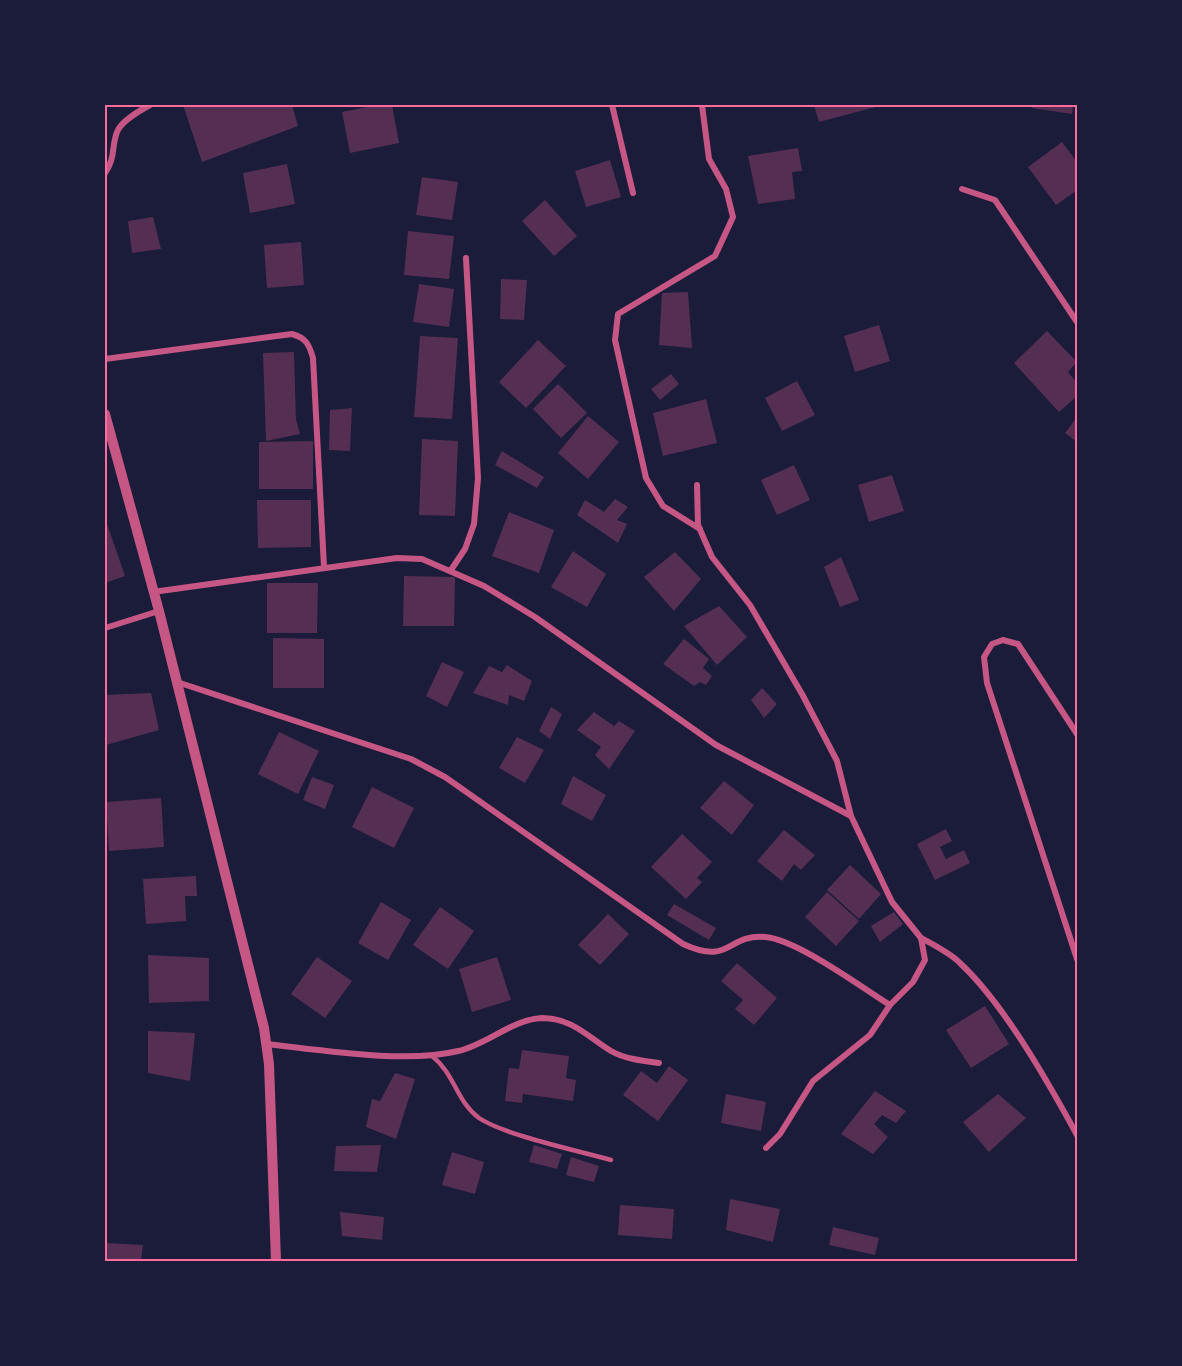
<svg xmlns="http://www.w3.org/2000/svg" width="1182" height="1366" viewBox="0 0 1182 1366" font-family="Helvetica,sans-serif">
<style>
.building{fill:#542f53}
.lines{fill:none;stroke-linecap:round;stroke-linejoin:round}
.service{stroke:#c65784;stroke-width:4.5}
.minor{stroke:#c65784;stroke-width:6}
.tertiary{stroke:#c65784;stroke-width:10}
.neatline{fill:none;stroke:#ff6b9d;stroke-width:2}
</style>
<rect width="100%" height="100%" fill="#1b1b3a"/>
<g class="building">
<path d="M 183,105 L 292,105 L 298,126 L 202,162 Z"/>
<path d="M 377,105 L 392,105 L 399,143 L 350,153 L 342,112 Z"/>
<path d="M 814,105 L 879,105 L 879,106 L 819,122 Z"/>
<path d="M 1032,105 L 1073,105 L 1072,114 L 1032,108 Z"/>
<path d="M 1062,142 L 1077,162 L 1077,190 L 1056,205 L 1028,167 Z"/>
<path d="M 798,148 L 802,171 L 792,172 L 795,199 L 758,204 L 748,156 Z"/>
<path d="M 610,160 L 621,197 L 586,207 L 575,171 Z"/>
<path d="M 287,164 L 295,204 L 250,213 L 243,173 Z"/>
<path d="M 422,177 L 458,182 L 452,220 L 416,215 Z"/>
<path d="M 545,200 L 577,236 L 554,256 L 522,221 Z"/>
<path d="M 153,217 L 161,249 L 132,253 L 128,221 Z"/>
<path d="M 408,231 L 454,236 L 449,279 L 404,275 Z"/>
<path d="M 301,242 L 304,285 L 267,288 L 264,245 Z"/>
<path d="M 501,279 L 527,280 L 524,320 L 500,319 Z"/>
<path d="M 419,284 L 454,289 L 449,327 L 413,322 Z"/>
<path d="M 688,292 L 692,348 L 659,345 L 662,293 Z"/>
<path d="M 879,325 L 890,361 L 855,372 L 844,336 Z"/>
<path d="M 1047,331 L 1077,362 L 1068,372 L 1077,383 L 1077,396 L 1059,412 L 1014,363 Z"/>
<path d="M 420,336 L 458,338 L 452,419 L 414,417 Z"/>
<path d="M 538,340 L 566,366 L 526,408 L 499,382 Z"/>
<path d="M 294,352 L 296,420 L 300,434 L 266,441 L 263,353 Z"/>
<path d="M 671,374 L 679,384 L 660,400 L 651,389 Z"/>
<path d="M 797,381 L 815,415 L 782,431 L 765,398 Z"/>
<path d="M 558,384 L 587,413 L 561,438 L 533,409 Z"/>
<path d="M 706,399 L 717,443 L 663,456 L 653,413 Z"/>
<path d="M 352,408 L 350,451 L 329,450 L 330,410 Z"/>
<path d="M 588,416 L 619,442 L 588,479 L 558,453 Z"/>
<path d="M 1077,417 L 1077,442 L 1065,433 Z"/>
<path d="M 422,439 L 458,441 L 455,516 L 419,515 Z"/>
<path d="M 313,441 L 313,489 L 259,489 L 259,442 Z"/>
<path d="M 502,451 L 544,477 L 537,488 L 495,465 Z"/>
<path d="M 794,465 L 810,500 L 777,515 L 761,480 Z"/>
<path d="M 892,475 L 904,511 L 869,522 L 858,485 Z"/>
<path d="M 615,499 L 628,507 L 617,520 L 627,524 L 618,543 L 577,515 L 585,500 L 604,512 Z"/>
<path d="M 257,500 L 311,500 L 311,547 L 258,548 Z"/>
<path d="M 509,512 L 554,530 L 539,573 L 492,556 Z"/>
<path d="M 105,518 L 125,576 L 105,583 Z"/>
<path d="M 573,551 L 606,574 L 587,607 L 551,587 Z"/>
<path d="M 675,552 L 701,579 L 674,611 L 644,577 Z"/>
<path d="M 841,557 L 859,600 L 840,607 L 824,567 Z"/>
<path d="M 404,576 L 455,577 L 454,626 L 403,626 Z"/>
<path d="M 267,583 L 318,583 L 317,633 L 267,633 Z"/>
<path d="M 719,606 L 747,637 L 717,665 L 684,626 Z"/>
<path d="M 273,638 L 324,639 L 324,688 L 273,688 Z"/>
<path d="M 684,639 L 709,659 L 703,668 L 712,676 L 706,685 L 700,682 L 694,686 L 663,664 Z"/>
<path d="M 442,662 L 464,672 L 447,707 L 426,696 Z"/>
<path d="M 507,665 L 532,681 L 524,701 L 509,695 L 508,705 L 473,693 L 489,666 L 502,672 Z"/>
<path d="M 762,688 L 777,704 L 764,718 L 751,700 Z"/>
<path d="M 151,693 L 159,730 L 106,745 L 105,695 Z"/>
<path d="M 551,707 L 562,714 L 550,739 L 539,731 Z"/>
<path d="M 594,712 L 614,726 L 619,721 L 635,731 L 609,769 L 595,755 L 601,747 L 577,730 Z"/>
<path d="M 279,732 L 319,751 L 298,794 L 258,774 Z"/>
<path d="M 517,737 L 544,750 L 525,783 L 499,768 Z"/>
<path d="M 573,776 L 606,795 L 592,821 L 561,804 Z"/>
<path d="M 312,777 L 334,785 L 325,809 L 303,800 Z"/>
<path d="M 724,781 L 754,805 L 732,835 L 700,808 Z"/>
<path d="M 372,787 L 414,808 L 394,848 L 352,827 Z"/>
<path d="M 161,798 L 164,847 L 109,851 L 106,802 Z"/>
<path d="M 946,829 L 952,841 L 940,847 L 946,859 L 964,850 L 970,863 L 935,880 L 917,844 Z"/>
<path d="M 784,830 L 815,855 L 801,870 L 794,864 L 782,881 L 757,861 Z"/>
<path d="M 682,834 L 712,862 L 697,878 L 702,882 L 686,899 L 651,867 Z"/>
<path d="M 850,865 L 881,894 L 859,919 L 827,890 Z"/>
<path d="M 196,876 L 197,896 L 185,896 L 186,921 L 146,924 L 143,879 Z"/>
<path d="M 827,892 L 859,921 L 836,946 L 805,917 Z"/>
<path d="M 381,902 L 411,920 L 388,960 L 358,943 Z"/>
<path d="M 674,904 L 716,928 L 709,940 L 667,915 Z"/>
<path d="M 440,907 L 474,931 L 448,969 L 413,945 Z"/>
<path d="M 894,912 L 903,924 L 880,942 L 871,926 Z"/>
<path d="M 608,914 L 629,934 L 600,965 L 578,945 Z"/>
<path d="M 148,955 L 209,958 L 209,1001 L 149,1003 Z"/>
<path d="M 317,957 L 352,981 L 325,1018 L 291,994 Z"/>
<path d="M 497,957 L 511,1000 L 472,1012 L 459,969 Z"/>
<path d="M 737,963 L 777,998 L 754,1025 L 735,1009 L 743,1000 L 721,981 Z"/>
<path d="M 985,1006 L 1009,1044 L 971,1068 L 946,1030 Z"/>
<path d="M 148,1031 L 195,1033 L 190,1081 L 148,1073 Z"/>
<path d="M 522,1050 L 569,1056 L 566,1078 L 576,1080 L 573,1101 L 523,1094 L 522,1103 L 505,1101 L 509,1068 L 519,1069 Z"/>
<path d="M 669,1066 L 688,1080 L 658,1121 L 623,1095 L 641,1071 L 657,1083 Z"/>
<path d="M 395,1073 L 415,1079 L 396,1139 L 366,1127 L 372,1099 L 380,1101 Z"/>
<path d="M 875,1091 L 906,1111 L 896,1123 L 882,1115 L 874,1124 L 888,1137 L 873,1154 L 841,1134 Z"/>
<path d="M 726,1094 L 766,1102 L 761,1131 L 721,1123 Z"/>
<path d="M 998,1094 L 1026,1118 L 989,1152 L 963,1122 Z"/>
<path d="M 381,1145 L 377,1172 L 334,1171 L 336,1146 Z"/>
<path d="M 534,1145 L 562,1154 L 557,1169 L 529,1162 Z"/>
<path d="M 452,1152 L 484,1162 L 475,1194 L 442,1185 Z"/>
<path d="M 571,1157 L 599,1166 L 594,1182 L 566,1175 Z"/>
<path d="M 730,1199 L 780,1209 L 773,1242 L 726,1230 Z"/>
<path d="M 620,1205 L 674,1209 L 672,1239 L 618,1235 Z"/>
<path d="M 340,1212 L 384,1217 L 382,1240 L 342,1236 Z"/>
<path d="M 833,1227 L 879,1238 L 875,1255 L 829,1245 Z"/>
<path d="M 105,1243 L 143,1245 L 141,1261 L 105,1261 Z"/>
</g>
<g class="lines">
<path class="service" d="M 432,1056 C 455,1074 456,1101 479,1118 C 504,1135 579,1151 611,1160"/>
<g class="minor">
<path d="M 612,105 L 633,193"/>
<path d="M 105,173 C 116,157 111,148 117,132 C 121,121 139,111 150,105"/>
<path d="M 962,189 L 995,200 L 1077,322"/>
<path d="M 105,359 L 292,334 C 306,338 309,344 313,358 L 324,567"/>
<path d="M 697,485 L 698,525 L 712,557 L 750,605 L 802,694 L 837,761 L 851,816"/>
<path d="M 700,529 L 663,506 L 646,478 L 615,340 L 618,314 L 715,256 L 733,217 L 726,189 L 709,159 L 702,105"/>
<path d="M 451,570 L 465,549 L 474,524 L 478,478 L 466,258"/>
<path d="M 153,592 L 397,558 L 422,559 L 484,586 L 535,617 L 716,745 L 851,816 L 892,902 L 921,938 L 925,960 L 913,982 L 890,1005 L 870,1035 L 813,1081 L 780,1134 L 766,1148"/>
<path d="M 105,628 L 159,611"/>
<path d="M 177,682 L 411,759 L 445,777 L 683,944 C 731,966 726,934 765,937 C 796,939 861,987 890,1005"/>
<path d="M 1077,734 L 1018,644 L 1003,640 L 992,644 L 984,657 L 987,683 L 1077,959"/>
<path d="M 921,938 C 934,945 950,953 960,963 C 1004,1004 1048,1082 1077,1135"/>
<path d="M 266,1044 C 321,1050 406,1064 458,1051 C 486,1045 513,1019 542,1018 C 572,1018 588,1037 611,1051 C 625,1059 643,1061 659,1063"/>
</g>
<path class="tertiary" d="M 105,414 L 159,611 L 264,1028 L 269,1064 L 276,1261"/>
</g>
<rect width="1182" height="1366" fill="none" stroke="#1b1b3a" stroke-width="213"/>
<rect x="106" y="106" width="970" height="1154" class="neatline"/>
</svg>
